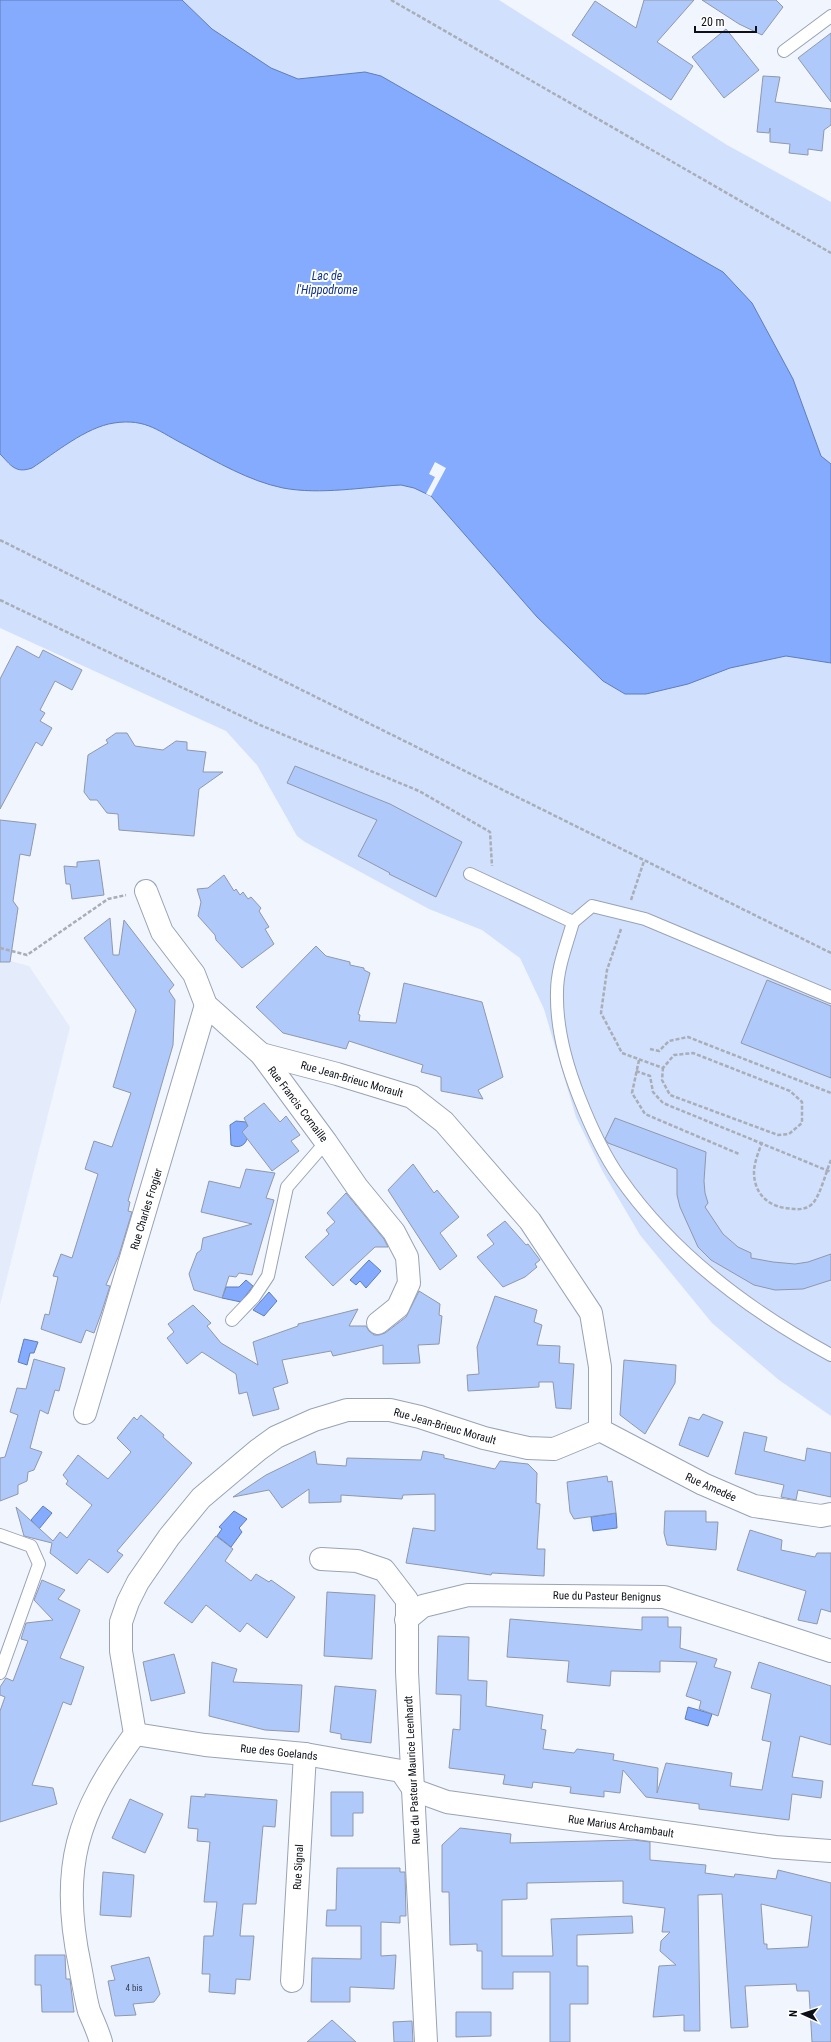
<svg xmlns="http://www.w3.org/2000/svg" width="831" height="2042" viewBox="0 0 831 2042" font-family="'Roboto Condensed',sans-serif">
<style>
.built{fill:#e4ecfc}
.green{fill:#d1e0fd}
.water{fill:#84abfd;stroke:#607db8}
.pier{fill:#f1f5fe}
.building{fill:#b0c9fb;stroke:#8f98ab;fill-rule:evenodd}
.lines{fill:none;stroke-linecap:round;stroke-linejoin:round}
.service-casing{stroke:#99a3b6;stroke-width:14}
.minor-casing{stroke:#99a3b6;stroke-width:24}
.path{stroke:#a9adb5;stroke-width:2.5;stroke-dasharray:4 2;stroke-linecap:butt}
.service{stroke:#fff;stroke-width:12}
.minor{stroke:#fff;stroke-width:22}
.labels{text-anchor:middle;stroke-width:4;stroke-linejoin:round;paint-order:stroke}
.number-label{font-size:9px;fill:#363f50}
.street-label{font-size:11px;fill:#0d1117;stroke:#fff}
.water-label{font-size:12px;font-style:italic;fill:#10338e;stroke:#fff}
</style>
<rect width="100%" height="100%" fill="#f1f5fe"/>
<path class="built" d="M 0,958 L 29,966 L 70,1027 L 0,1305 Z"/>
<path class="green" d="M 0,0 L 499,0 L 727,145 L 831,202 L 831,1416 L 779,1380 L 712,1323 L 640,1235 L 603,1172 L 576,1117 L 544,1009 L 520,958 L 482,930 L 429,909 L 305,842 L 297,836 L 257,765 L 226,731 L 0,628 Z"/>
<g class="water">
<path d="M 0,0 L 182,0 L 212,29 L 271,68 L 298,79 L 365,72 L 381,76 L 723,272 L 752,303 L 793,379 L 821,456 L 831,464 L 831,663 L 786,656 L 730,668 L 688,684 L 646,694 L 625,694 L 603,681 L 537,617 L 431,496 L 414,488 L 401,485 C 363,487 321,495 283,488 C 249,481 217,462 187,446 C 159,432 147,418 114,423 C 86,427 55,453 32,468 C 15,474 11,465 0,454 Z"/>
<path d="M 236,1121 L 246,1122 C 252,1134 246,1152 231,1145 L 230,1125 Z"/>
<path d="M 369,1260 L 381,1271 L 366,1288 L 360,1281 L 356,1285 L 350,1280 Z"/>
<path d="M 246,1280 L 253,1286 L 241,1302 L 222,1298 L 226,1287 L 239,1287 Z"/>
<path d="M 269,1292 L 277,1301 L 264,1316 L 253,1310 Z"/>
<path d="M 24,1339 L 38,1342 L 34,1353 L 30,1353 L 27,1365 L 18,1362 Z"/>
<path d="M 43,1506 L 52,1513 L 39,1529 L 31,1520 Z"/>
<path d="M 234,1511 L 247,1519 L 239,1528 L 242,1532 L 231,1547 L 217,1536 L 222,1529 L 219,1527 Z"/>
<path d="M 616,1513 L 617,1528 L 593,1531 L 591,1517 Z"/>
<path d="M 688,1707 L 712,1714 L 708,1726 L 685,1719 Z"/>
</g>
<path class="pier" d="M 435,462 L 446,468 L 431,496 L 426,494 L 435,477 L 429,474 Z"/>
<g class="building">
<path d="M 644,0 L 694,0 L 657,42 L 693,66 L 671,100 L 572,35 L 595,1 L 636,28 Z"/>
<path d="M 702,0 L 776,0 L 783,7 L 762,35 L 739,24 Z"/>
<path d="M 726,29 L 759,70 L 724,98 L 692,57 Z"/>
<path d="M 831,33 L 831,102 L 798,58 Z"/>
<path d="M 763,76 L 780,77 L 775,102 L 831,109 L 831,125 L 824,130 L 822,151 L 808,149 L 808,155 L 789,153 L 790,144 L 770,142 L 770,128 L 769,133 L 757,132 Z"/>
<path d="M 17,646 L 39,658 L 43,650 L 82,670 L 72,690 L 55,681 L 40,710 L 45,713 L 40,721 L 52,728 L 42,746 L 36,742 L 0,809 L 0,679 Z"/>
<path d="M 116,733 L 127,733 L 135,746 L 163,750 L 176,741 L 187,742 L 187,750 L 206,752 L 203,772 L 223,772 L 199,789 L 194,836 L 119,830 L 118,814 L 107,813 L 97,800 L 90,800 L 84,792 L 88,755 L 108,743 L 106,740 Z"/>
<path d="M 295,766 L 390,804 L 462,842 L 436,897 L 389,874 L 390,873 L 358,856 L 377,820 L 287,783 Z"/>
<path d="M 0,820 L 36,824 L 30,856 L 20,854 L 13,901 L 18,908 L 10,962 L 0,962 Z"/>
<path d="M 99,860 L 104,895 L 72,899 L 70,884 L 66,884 L 64,866 L 77,867 L 77,862 Z"/>
<path d="M 224,875 L 234,891 L 236,889 L 240,895 L 243,892 L 248,899 L 251,897 L 261,908 L 259,911 L 269,927 L 265,929 L 274,944 L 242,968 L 216,940 L 215,935 L 198,916 L 201,902 L 197,889 L 208,888 Z"/>
<path d="M 110,918 L 113,955 L 119,955 L 124,920 L 174,985 L 169,991 L 175,1000 L 173,1045 L 128,1201 L 130,1202 L 128,1211 L 132,1212 L 119,1255 L 106,1285 L 110,1286 L 101,1314 L 94,1333 L 86,1330 L 81,1343 L 41,1329 L 45,1314 L 49,1315 L 58,1277 L 53,1276 L 61,1254 L 72,1258 L 98,1174 L 85,1169 L 94,1141 L 112,1147 L 131,1093 L 113,1087 L 136,1010 L 84,938 Z"/>
<path d="M 316,946 L 326,956 L 350,962 L 350,965 L 364,968 L 364,970 L 370,973 L 358,1014 L 360,1015 L 359,1021 L 396,1023 L 404,983 L 482,1002 L 503,1077 L 478,1090 L 483,1099 L 441,1091 L 441,1077 L 421,1072 L 423,1065 L 349,1041 L 346,1049 L 283,1033 L 256,1007 Z"/>
<path d="M 767,980 L 831,1006 L 831,1078 L 741,1043 Z"/>
<path d="M 264,1103 L 280,1122 L 286,1116 L 300,1135 L 291,1141 L 299,1151 L 272,1171 L 242,1132 L 248,1126 L 244,1118 Z"/>
<path d="M 615,1118 L 706,1152 L 704,1181 L 705,1193 L 708,1203 L 705,1207 L 723,1234 L 738,1247 L 751,1253 L 751,1258 L 773,1262 L 795,1264 L 808,1262 L 831,1254 L 831,1280 L 803,1289 L 775,1290 L 754,1285 L 711,1260 L 698,1247 L 680,1207 L 677,1195 L 677,1169 L 608,1143 L 605,1139 Z"/>
<path d="M 413,1164 L 434,1193 L 437,1190 L 459,1217 L 440,1233 L 457,1256 L 440,1270 L 388,1190 Z"/>
<path d="M 246,1169 L 275,1173 L 266,1198 L 274,1200 L 252,1275 L 239,1273 L 236,1277 L 229,1276 L 222,1298 L 194,1290 L 189,1274 L 197,1253 L 201,1250 L 203,1238 L 252,1224 L 201,1212 L 209,1181 L 240,1188 Z"/>
<path d="M 346,1193 L 384,1239 L 388,1247 L 375,1247 L 333,1286 L 305,1257 L 329,1234 L 326,1230 L 335,1222 L 327,1213 Z"/>
<path d="M 505,1221 L 526,1245 L 528,1244 L 540,1260 L 535,1264 L 537,1267 L 525,1277 L 503,1287 L 477,1257 L 494,1244 L 487,1235 Z"/>
<path d="M 419,1291 L 440,1304 L 439,1315 L 442,1316 L 439,1344 L 418,1345 L 420,1363 L 383,1364 L 383,1345 L 333,1356 L 331,1351 L 282,1360 L 288,1383 L 273,1388 L 279,1409 L 253,1416 L 247,1392 L 239,1394 L 236,1374 L 202,1352 L 187,1364 L 167,1338 L 174,1332 L 168,1324 L 193,1305 L 211,1323 L 207,1326 L 221,1343 L 258,1365 L 253,1342 L 298,1326 L 298,1324 L 358,1309 L 349,1326 L 366,1326 L 369,1331 L 374,1335 L 379,1335 L 385,1333 L 406,1317 Z"/>
<path d="M 495,1296 L 537,1310 L 534,1322 L 542,1325 L 537,1345 L 560,1346 L 559,1363 L 574,1364 L 571,1409 L 556,1408 L 553,1382 L 539,1382 L 539,1387 L 468,1391 L 467,1375 L 479,1374 L 477,1347 Z"/>
<path d="M 34,1359 L 65,1368 L 59,1391 L 55,1390 L 48,1414 L 40,1410 L 30,1448 L 42,1452 L 34,1470 L 28,1472 L 27,1481 L 18,1485 L 18,1494 L 0,1501 L 0,1458 L 5,1457 L 18,1415 L 10,1412 L 17,1388 L 26,1389 Z"/>
<path d="M 624,1360 L 676,1365 L 675,1383 L 645,1434 L 620,1415 Z"/>
<path d="M 703,1414 L 723,1422 L 708,1457 L 679,1445 L 689,1417 L 699,1420 Z"/>
<path d="M 141,1415 L 164,1435 L 163,1437 L 192,1463 L 117,1551 L 123,1555 L 108,1573 L 89,1559 L 77,1574 L 50,1553 L 52,1543 L 24,1536 L 16,1507 L 53,1541 L 60,1532 L 67,1538 L 92,1505 L 66,1484 L 68,1481 L 63,1475 L 78,1455 L 108,1479 L 131,1452 L 117,1438 L 134,1417 L 137,1420 Z"/>
<path d="M 744,1432 L 767,1437 L 764,1451 L 805,1461 L 807,1448 L 831,1453 L 831,1497 L 798,1490 L 796,1500 L 781,1497 L 784,1485 L 735,1474 Z"/>
<path d="M 315,1451 L 317,1464 L 346,1466 L 347,1458 L 421,1460 L 423,1451 L 444,1455 L 444,1458 L 495,1469 L 500,1461 L 528,1464 L 537,1473 L 536,1503 L 540,1504 L 537,1549 L 545,1549 L 544,1576 L 492,1573 L 491,1575 L 406,1563 L 413,1528 L 435,1531 L 435,1494 L 403,1495 L 402,1499 L 341,1495 L 341,1502 L 309,1503 L 309,1489 L 282,1508 L 269,1490 L 233,1497 L 266,1475 Z"/>
<path d="M 607,1476 L 608,1482 L 612,1481 L 616,1513 L 574,1519 L 570,1512 L 567,1482 Z"/>
<path d="M 665,1511 L 706,1511 L 706,1522 L 718,1522 L 716,1550 L 667,1545 L 664,1533 Z"/>
<path d="M 750,1530 L 782,1540 L 781,1550 L 815,1557 L 817,1553 L 831,1553 L 831,1612 L 821,1609 L 817,1624 L 798,1620 L 806,1591 L 737,1570 Z"/>
<path d="M 216,1536 L 233,1549 L 225,1561 L 251,1581 L 256,1574 L 269,1582 L 271,1580 L 295,1597 L 267,1638 L 247,1623 L 240,1632 L 206,1605 L 192,1623 L 164,1603 Z"/>
<path d="M 42,1580 L 65,1590 L 58,1599 L 80,1610 L 60,1658 L 84,1667 L 71,1705 L 63,1702 L 32,1785 L 53,1788 L 57,1804 L 0,1822 L 0,1711 L 5,1697 L 0,1695 L 0,1687 L 6,1678 L 13,1681 L 28,1641 L 21,1639 L 26,1623 L 53,1620 L 34,1600 Z"/>
<path d="M 327,1592 L 375,1595 L 372,1659 L 324,1656 Z"/>
<path d="M 642,1617 L 668,1617 L 668,1627 L 681,1627 L 680,1648 L 717,1659 L 714,1667 L 731,1672 L 718,1716 L 699,1709 L 701,1701 L 686,1696 L 697,1662 L 660,1661 L 660,1672 L 611,1671 L 610,1686 L 567,1682 L 569,1661 L 507,1657 L 510,1619 L 642,1630 Z"/>
<path d="M 438,1636 L 469,1637 L 468,1680 L 487,1681 L 486,1706 L 543,1715 L 541,1729 L 546,1730 L 543,1749 L 574,1753 L 577,1749 L 614,1754 L 613,1760 L 658,1768 L 657,1793 L 666,1763 L 732,1773 L 730,1786 L 762,1790 L 771,1742 L 762,1740 L 771,1694 L 751,1688 L 759,1662 L 831,1686 L 831,1745 L 800,1736 L 792,1777 L 823,1781 L 821,1798 L 792,1794 L 789,1820 L 699,1809 L 699,1804 L 646,1797 L 623,1770 L 620,1793 L 604,1791 L 604,1797 L 570,1793 L 571,1787 L 533,1782 L 532,1788 L 503,1784 L 505,1775 L 449,1768 L 453,1729 L 460,1730 L 461,1695 L 436,1694 Z"/>
<path d="M 174,1654 L 185,1693 L 151,1701 L 143,1662 Z"/>
<path d="M 212,1662 L 237,1669 L 233,1682 L 302,1685 L 299,1732 L 265,1730 L 209,1716 Z"/>
<path d="M 335,1686 L 376,1690 L 371,1743 L 341,1739 L 341,1734 L 330,1732 Z"/>
<path d="M 331,1792 L 363,1792 L 363,1813 L 353,1813 L 353,1836 L 331,1836 Z"/>
<path d="M 205,1794 L 277,1800 L 275,1827 L 263,1826 L 256,1904 L 243,1904 L 240,1936 L 254,1936 L 250,1980 L 236,1979 L 235,1994 L 209,1992 L 210,1974 L 202,1974 L 204,1936 L 213,1936 L 217,1902 L 204,1902 L 210,1842 L 197,1841 L 198,1829 L 188,1828 L 191,1796 L 205,1797 Z"/>
<path d="M 130,1799 L 163,1814 L 145,1853 L 112,1838 Z"/>
<path d="M 460,1828 L 511,1834 L 510,1843 L 634,1840 L 650,1842 L 650,1860 L 706,1865 L 705,1873 L 734,1877 L 735,1874 L 776,1879 L 778,1870 L 831,1883 L 831,2042 L 812,2042 L 809,1991 L 797,1991 L 796,1984 L 745,1986 L 748,2027 L 731,2028 L 722,1894 L 698,1895 L 700,2031 L 684,2031 L 684,2015 L 653,2017 L 659,1966 L 676,1965 L 660,1951 L 661,1941 L 670,1932 L 662,1932 L 665,1908 L 623,1903 L 623,1881 L 527,1883 L 527,1899 L 502,1900 L 502,1956 L 553,1956 L 551,1919 L 632,1916 L 633,1933 L 577,1935 L 577,1966 L 588,1966 L 588,2004 L 570,2004 L 570,2042 L 550,2042 L 550,1972 L 513,1972 L 513,1989 L 482,1989 L 482,1951 L 477,1951 L 477,1944 L 450,1945 L 449,1892 L 442,1892 L 442,1845 ZM 761,1904 L 812,1916 L 808,1947 L 767,1949 L 767,1944 L 764,1944 Z"/>
<path d="M 337,1868 L 400,1868 L 400,1872 L 405,1872 L 406,1916 L 400,1916 L 400,1923 L 381,1922 L 381,1956 L 396,1955 L 394,1989 L 350,1987 L 350,2002 L 311,2002 L 312,1958 L 361,1959 L 361,1926 L 326,1926 L 327,1910 L 336,1910 Z"/>
<path d="M 103,1872 L 134,1875 L 131,1917 L 100,1915 Z"/>
<path d="M 35,1955 L 65,1955 L 66,1979 L 70,1979 L 74,2012 L 42,2012 L 41,1985 L 35,1985 Z"/>
<path d="M 149,1957 L 160,1994 L 154,2002 L 133,2004 L 136,2015 L 115,2016 L 108,1981 L 115,1980 L 111,1966 Z"/>
<path d="M 456,2012 L 491,2012 L 491,2036 L 456,2037 Z"/>
<path d="M 332,2020 L 356,2042 L 307,2042 Z"/>
<path d="M 412,2021 L 413,2042 L 394,2042 L 393,2022 Z"/>
</g>
<g class="lines">
<g class="service-casing">
<g id="service">
<path d="M 784,51 L 831,16"/>
<path d="M 470,874 L 573,922 C 567,944 557,968 557,992 C 556,1029 566,1064 579,1097 C 590,1125 603,1154 620,1178 C 673,1254 750,1311 831,1355"/>
<path d="M 573,922 L 592,906 L 645,919 L 831,997"/>
<path d="M 232,1320 L 254,1297 L 268,1276 L 287,1187 L 326,1142"/>
<path d="M 0,1535 L 31,1546 L 39,1564 L 0,1673"/>
</g>
</g>
<g class="minor-casing">
<g id="minor">
<path d="M 146,891 L 162,932 L 194,974 L 206,1005 L 261,1054 L 326,1142 L 357,1187 L 394,1232 L 407,1257 L 409,1283 L 398,1307 L 378,1323"/>
<path d="M 85,1413 L 206,1005"/>
<path d="M 600,1430 L 703,1484 L 754,1506 L 821,1516 L 831,1514"/>
<path d="M 321,1559 L 357,1561 L 384,1570 L 407,1600 L 407,1672 L 426,2042"/>
<path d="M 406,1620 L 423,1606 L 468,1595 L 664,1597 L 831,1651"/>
<path d="M 135,1734 L 205,1745 L 305,1754 L 401,1771 L 414,1790 L 447,1802 L 775,1847 L 831,1851"/>
<path d="M 292,1981 L 305,1754"/>
<path d="M 101,2042 C 98,2031 93,2021 89,2011 C 85,1997 83,1981 80,1966 C 59,1868 77,1813 135,1734 L 121,1651 L 121,1622 L 128,1602 L 138,1582 L 169,1537 L 201,1498 L 258,1450 L 276,1437 L 314,1420 L 347,1410 L 390,1410 L 420,1417 L 484,1438 L 528,1448 L 554,1449 L 600,1430 L 600,1367 L 591,1313 L 530,1221 L 444,1122 L 412,1097 L 337,1074 L 261,1054"/>
</g>
</g>
<g class="path">
<path d="M 391,0 L 831,253"/>
<path d="M 0,540 L 831,953"/>
<path d="M 0,600 L 260,725 L 419,791 L 490,832 L 492,866"/>
<path d="M 631,900 L 644,861"/>
<path d="M 621,929 L 607,970 L 601,1013 L 622,1053 L 663,1068 L 674,1055 L 693,1053 L 790,1091 L 802,1102 L 802,1123 L 789,1134 L 778,1135 L 670,1095 L 662,1080 L 663,1068"/>
<path d="M 0,948 L 27,955 L 108,899 L 126,895"/>
<path d="M 650,1049 L 659,1051 L 669,1041 L 688,1037 L 831,1093"/>
<path d="M 639,1060 L 632,1093 L 645,1114 L 739,1154"/>
<path d="M 636,1071 L 650,1076 L 653,1092 L 663,1103 L 831,1172"/>
<path d="M 762,1142 C 759,1151 754,1163 754,1172 C 754,1192 766,1205 785,1208 C 794,1209 803,1211 811,1205 C 820,1198 826,1171 831,1160"/>
</g>
<use href="#service" class="service"/>
<use href="#minor" class="minor"/>
</g>
<g class="labels">
<g class="number-label">
<text x="134" y="1991">4 bis</text>
</g>
<g class="street-label">
<text transform="translate(352 1079) rotate(16)" y="4">Rue Jean-Brieuc Morault</text>
<text transform="translate(298 1104) rotate(53)" y="4">Rue Francis Cornaille</text>
<text transform="translate(146 1209) rotate(-73)" y="4">Rue Charles Frogier</text>
<text transform="translate(445 1426) rotate(16)" y="4">Rue Jean-Brieuc Morault</text>
<text transform="translate(711 1487) rotate(24)" y="4">Rue Amedée</text>
<text transform="translate(607 1596) rotate(1)" y="4">Rue du Pasteur Benignus</text>
<text transform="translate(279 1752) rotate(6)" y="4">Rue des Goelands</text>
<text transform="translate(412 1770) rotate(-93)" y="4">Rue du Pasteur Maurice Leenhardt</text>
<text transform="translate(621 1826) rotate(8)" y="4">Rue Marius Archambault</text>
<text transform="translate(298 1867) rotate(-87)" y="4">Rue Signal</text>
</g>
<g class="water-label">
<text x="327" y="280">Lac de<tspan x="327" dy="14">l'Hippodrome</tspan></text>
</g>
</g>
<g transform="translate(803 2014) rotate(273)" stroke="#ffffff" stroke-width="3" paint-order="stroke">
<path d="M0-3L7 15L0 10L-7 15Z" fill="#0d1117"/>
<text y="-6" font-size="11" font-weight="bold" text-anchor="middle" fill="#0d1117">N</text>
</g>
<path d="M695 26v6h61v-6" fill="none" stroke="#0d1117" stroke-width="2"/>
<text x="701" y="26" font-size="12" fill="#0d1117" stroke="#ffffff" stroke-width="3" paint-order="stroke">20 m</text>
</svg>
